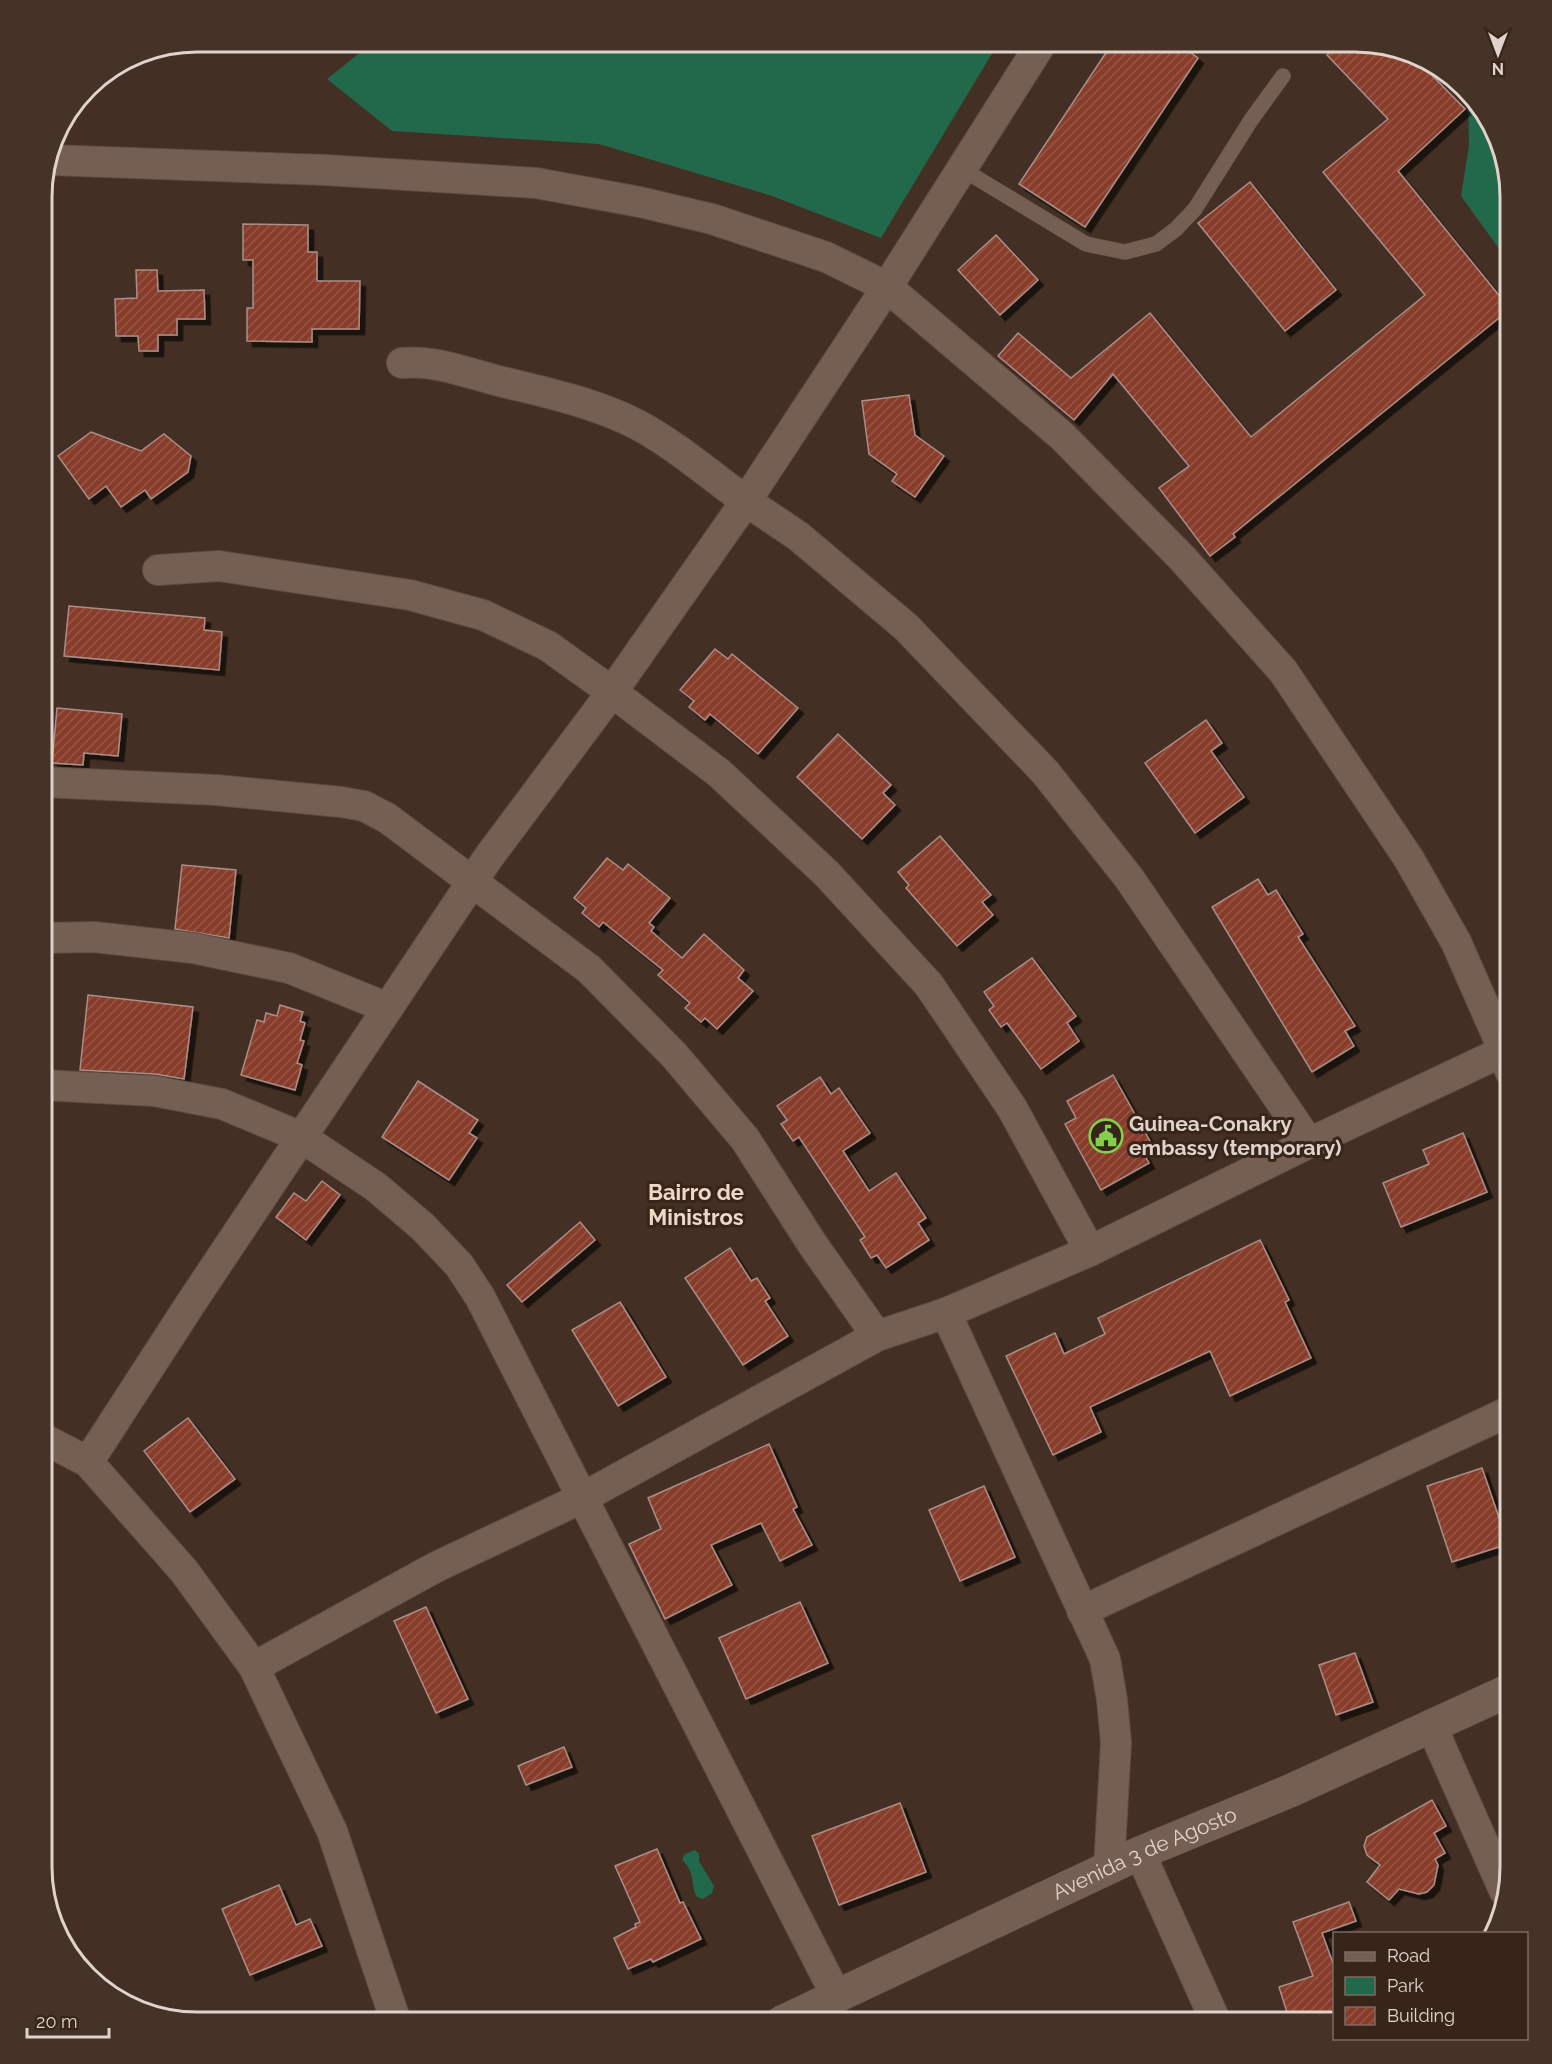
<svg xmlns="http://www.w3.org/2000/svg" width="1552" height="2064" viewBox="0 0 1552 2064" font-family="Raleway,sans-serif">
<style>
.green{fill:#22684a}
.building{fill:url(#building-hatch);stroke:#aa8e87;stroke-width:1.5;filter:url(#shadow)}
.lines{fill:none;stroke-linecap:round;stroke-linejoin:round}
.service-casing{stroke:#5c4c41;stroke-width:16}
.minor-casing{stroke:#5c4c41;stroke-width:32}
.tertiary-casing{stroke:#5c4c41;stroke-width:34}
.service{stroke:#755f52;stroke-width:15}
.minor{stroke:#755f52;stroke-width:30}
.tertiary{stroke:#755f52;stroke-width:33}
.labels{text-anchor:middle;stroke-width:6;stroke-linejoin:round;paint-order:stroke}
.poi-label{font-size:21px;font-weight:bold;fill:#e0d3cb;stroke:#382519;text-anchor:start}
.street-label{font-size:21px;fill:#e0d3cb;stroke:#382519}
.neighbourhood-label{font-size:22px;font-weight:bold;fill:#f1d7c8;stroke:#382519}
.rim{fill:none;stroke:#e0d3cb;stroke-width:3}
</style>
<defs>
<pattern id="building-hatch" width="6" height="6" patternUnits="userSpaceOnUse" patternTransform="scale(1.5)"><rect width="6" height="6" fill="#873c2b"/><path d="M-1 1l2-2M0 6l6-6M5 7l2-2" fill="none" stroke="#985748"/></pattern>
<filter id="shadow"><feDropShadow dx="5.5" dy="5.5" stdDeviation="0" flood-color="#0009"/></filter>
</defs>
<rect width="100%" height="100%" fill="#432f23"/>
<g class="green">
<path d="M 373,42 L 999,42 L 881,238 L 772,196 L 599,144 L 392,131 L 327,79 Z"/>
<path d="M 1468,96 L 1484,111 L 1510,197 L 1510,264 L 1461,196 L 1469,145 Z"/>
<path d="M 695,1850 L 699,1854 L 699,1861 L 714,1886 L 712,1893 L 703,1899 L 697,1897 C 690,1885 696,1872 682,1860 L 685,1854 Z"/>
</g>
<g class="building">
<path d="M 1113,42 L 1175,42 L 1198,58 L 1085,227 L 1019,184 Z"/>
<path d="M 1341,42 L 1365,42 L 1415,58 L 1465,109 L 1398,171 L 1510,309 L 1233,534 L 1235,537 L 1210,556 L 1159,488 L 1189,466 L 1113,374 L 1074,420 L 998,356 L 1018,333 L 1071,378 L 1150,313 L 1251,437 L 1425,295 L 1323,172 L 1388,119 L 1327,55 Z"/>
<path d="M 1250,182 L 1336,290 L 1285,331 L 1198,223 Z"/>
<path d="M 243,224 L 308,225 L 308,252 L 317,252 L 317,281 L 360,281 L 359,329 L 312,329 L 312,342 L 247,341 L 247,308 L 253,308 L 253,260 L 243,260 Z"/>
<path d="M 996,235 L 1038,280 L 1000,315 L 958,270 Z"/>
<path d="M 136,270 L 157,270 L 158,291 L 204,290 L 205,319 L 177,319 L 177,335 L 158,335 L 158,351 L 139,351 L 138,336 L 116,336 L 115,299 L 137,298 Z"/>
<path d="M 909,395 L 915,435 L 944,456 L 915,497 L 892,481 L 897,474 L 869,454 L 862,401 Z"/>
<path d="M 91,432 L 141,451 L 164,434 L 191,456 L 188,472 L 151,499 L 145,490 L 121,507 L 106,486 L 89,499 L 58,456 Z"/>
<path d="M 69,606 L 205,618 L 204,630 L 222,632 L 219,670 L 64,656 Z"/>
<path d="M 715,649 L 728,659 L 732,654 L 798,708 L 758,754 L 710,714 L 705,720 L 689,707 L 694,701 L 680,690 Z"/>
<path d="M 57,708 L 122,714 L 118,756 L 84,753 L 83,765 L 52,763 Z"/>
<path d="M 1206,720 L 1222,743 L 1211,751 L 1244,797 L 1195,833 L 1145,763 Z"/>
<path d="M 838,734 L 891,785 L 883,793 L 895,805 L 862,839 L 797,777 Z"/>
<path d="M 940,836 L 991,895 L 982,902 L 993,915 L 957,946 L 906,888 L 909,885 L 898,872 Z"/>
<path d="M 607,858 L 623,870 L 628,864 L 670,898 L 649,923 L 654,927 L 651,931 L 682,958 L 704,934 L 744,970 L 738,978 L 753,991 L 717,1029 L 705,1018 L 701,1022 L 685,1008 L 690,1003 L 658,975 L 663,970 L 603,922 L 599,927 L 582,913 L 586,908 L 574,898 Z"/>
<path d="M 182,865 L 236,870 L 229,938 L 175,929 Z"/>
<path d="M 1258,879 L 1268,895 L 1276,890 L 1303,934 L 1298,937 L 1355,1026 L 1345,1031 L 1354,1046 L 1312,1072 L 1212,907 Z"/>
<path d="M 1032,958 L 1076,1016 L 1067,1023 L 1079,1041 L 1041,1069 L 1007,1023 L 1001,1027 L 989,1010 L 994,1006 L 984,992 Z"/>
<path d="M 88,995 L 193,1007 L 184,1079 L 155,1074 L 80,1070 Z"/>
<path d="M 280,1005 L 303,1012 L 300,1021 L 305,1023 L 300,1040 L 304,1041 L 297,1063 L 302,1065 L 295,1090 L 241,1075 L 257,1020 L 264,1022 L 266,1013 L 277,1016 Z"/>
<path d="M 1113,1075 L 1151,1143 L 1141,1149 L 1149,1163 L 1101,1190 L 1065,1124 L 1076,1118 L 1067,1101 Z"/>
<path d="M 820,1077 L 831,1094 L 839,1088 L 870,1133 L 843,1151 L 869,1191 L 896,1173 L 926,1218 L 918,1223 L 929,1240 L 886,1268 L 877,1255 L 871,1258 L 860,1240 L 865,1237 L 799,1137 L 793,1141 L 781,1124 L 787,1120 L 777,1106 Z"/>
<path d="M 418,1081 L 478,1120 L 469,1133 L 477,1138 L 449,1180 L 382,1137 Z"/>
<path d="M 1463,1133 L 1487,1192 L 1401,1227 L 1383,1183 L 1429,1164 L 1423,1150 Z"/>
<path d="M 322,1181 L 340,1195 L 306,1240 L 276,1217 L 294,1193 L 306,1201 Z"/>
<path d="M 580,1222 L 595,1240 L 522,1302 L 507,1285 Z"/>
<path d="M 1260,1240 L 1289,1300 L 1285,1302 L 1311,1358 L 1230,1396 L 1210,1351 L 1090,1407 L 1101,1432 L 1053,1455 L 1006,1356 L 1055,1333 L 1064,1354 L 1105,1334 L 1098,1318 Z"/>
<path d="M 730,1248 L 751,1281 L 757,1278 L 770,1298 L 765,1301 L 788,1336 L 743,1365 L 685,1278 Z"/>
<path d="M 620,1302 L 666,1377 L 618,1406 L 572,1330 Z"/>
<path d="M 188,1418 L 235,1479 L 190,1512 L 144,1451 Z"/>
<path d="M 769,1444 L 797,1507 L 793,1509 L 812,1545 L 780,1561 L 761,1523 L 711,1545 L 732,1585 L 665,1619 L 629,1544 L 661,1529 L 648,1498 Z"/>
<path d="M 1482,1468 L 1508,1544 L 1452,1562 L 1427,1486 Z"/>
<path d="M 984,1486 L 1015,1557 L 960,1581 L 929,1510 Z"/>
<path d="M 800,1602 L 828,1663 L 746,1699 L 719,1638 Z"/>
<path d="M 426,1607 L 468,1699 L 436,1713 L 394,1621 Z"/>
<path d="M 1355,1653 L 1373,1702 L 1336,1715 L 1319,1665 Z"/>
<path d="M 564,1747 L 572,1767 L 526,1785 L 518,1766 Z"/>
<path d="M 1432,1800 L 1446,1826 L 1434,1833 L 1445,1853 L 1435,1859 L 1438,1865 L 1434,1885 L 1427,1892 L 1419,1894 L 1399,1889 L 1389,1900 L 1367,1882 L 1380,1865 L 1367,1855 L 1364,1846 L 1367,1837 Z"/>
<path d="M 900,1803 L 926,1872 L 839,1905 L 812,1836 Z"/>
<path d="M 657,1849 L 680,1903 L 683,1902 L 701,1939 L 653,1962 L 651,1959 L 628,1969 L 614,1938 L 636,1927 L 635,1924 L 640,1922 L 615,1866 Z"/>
<path d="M 279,1885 L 296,1925 L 310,1919 L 322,1946 L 250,1975 L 222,1909 Z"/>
<path d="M 1349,1902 L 1356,1921 L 1322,1933 L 1335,1969 L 1335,2022 L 1290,2022 L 1279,1987 L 1313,1976 L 1293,1922 Z"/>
</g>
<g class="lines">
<g class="service-casing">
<path id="service" d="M 962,169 L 1086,244 L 1125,252 L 1156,244 L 1176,229 L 1195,209 L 1251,120 L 1283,76"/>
</g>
<g class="minor-casing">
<g id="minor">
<path d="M 1042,42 L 887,287 L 746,501 L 798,536 L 906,627 L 1045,772 L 1129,878 L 1309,1143"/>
<path d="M 50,160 L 325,170 L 536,183 L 640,202 L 712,219 L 826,257 L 887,287 L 1062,436 L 1183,559 L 1283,671 L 1409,859 L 1456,942 L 1504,1051 L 1510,1071"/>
<path d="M 158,570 L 219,566 L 410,595 L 483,615 L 548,646 L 612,692 L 719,773 L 827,874 L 929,985 L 1012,1108 L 1090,1251"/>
<path d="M 42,782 L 216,790 L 341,802 L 364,806 L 387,818 L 589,969 L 674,1055 L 745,1139 L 813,1245 L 877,1336"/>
<path d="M 42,938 L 94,937 L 193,948 L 289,968 L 388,1008"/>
<path d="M 42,1085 L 154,1091 L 222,1104 L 301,1137 L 376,1187 L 423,1227 L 459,1265 L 480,1297 L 837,1997"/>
<path d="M 946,1313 L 1105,1659 L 1112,1700 L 1116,1743 L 1109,1867"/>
<path d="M 42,1438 L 88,1462 L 184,1571 L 254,1667 L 332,1831 L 396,2022"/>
<path d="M 88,1462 L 191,1303 L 488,858 L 612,692 L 746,501 C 711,476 677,446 638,425 C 594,402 543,392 495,380 C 464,372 434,360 402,363"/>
<path d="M 1082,1611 L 1510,1411"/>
<path d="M 254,1667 L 436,1567 L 582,1498 L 877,1336 L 946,1313 L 1090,1251 L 1309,1143 L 1504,1051"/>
<path d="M 1431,1725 L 1504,1890"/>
<path d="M 1140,1853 L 1216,2022"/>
</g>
</g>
<g class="tertiary-casing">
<g id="tertiary">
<path id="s1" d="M 782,2022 L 1140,1853 L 1292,1790 L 1510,1690"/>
</g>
</g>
<use href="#service" class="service"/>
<use href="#minor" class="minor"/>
<use href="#tertiary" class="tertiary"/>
</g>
<defs>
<g id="civic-ring" transform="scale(1.725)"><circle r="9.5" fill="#382519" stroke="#84cf4d" stroke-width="1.5"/><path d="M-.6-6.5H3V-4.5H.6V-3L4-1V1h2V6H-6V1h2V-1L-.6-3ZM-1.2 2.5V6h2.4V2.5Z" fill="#84cf4d"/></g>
</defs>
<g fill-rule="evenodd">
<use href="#civic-ring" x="1106" y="1136"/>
</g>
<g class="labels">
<g class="poi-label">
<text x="1129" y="1131">Guinea-Conakry<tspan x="1129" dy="24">embassy (temporary)</tspan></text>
</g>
<g class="street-label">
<text dy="7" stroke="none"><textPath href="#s1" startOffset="400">Avenida 3 de Agosto</textPath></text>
</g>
<g class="neighbourhood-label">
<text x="696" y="1200">Bairro de<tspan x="696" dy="25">Ministros</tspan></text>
</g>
</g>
<path d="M0 0H1552V2064H0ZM197 52H1355A145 145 0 0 1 1500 197V1867A145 145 0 0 1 1355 2012H197A145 145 0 0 1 52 1867V197A145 145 0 0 1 197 52Z" fill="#453327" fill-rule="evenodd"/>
<path class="rim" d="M197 52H1355A145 145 0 0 1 1500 197V1867A145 145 0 0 1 1355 2012H197A145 145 0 0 1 52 1867V197A145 145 0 0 1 197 52Z"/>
<rect x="1333" y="1932" width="195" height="108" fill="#382519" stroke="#7b6b60" stroke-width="1.5"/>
<rect x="1345" y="1952" width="30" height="9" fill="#755f52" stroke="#7b6b60" stroke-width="1.5"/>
<text x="1387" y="1962" font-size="18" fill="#e0d3cb">Road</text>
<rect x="1345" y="1977" width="30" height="18" fill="#22684a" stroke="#7b6b60" stroke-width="1.5"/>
<text x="1387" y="1992" font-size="18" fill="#e0d3cb">Park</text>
<rect x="1345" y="2007" width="30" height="18" fill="url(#building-hatch)" stroke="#7b6b60" stroke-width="1.5"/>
<text x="1387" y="2022" font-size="18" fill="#e0d3cb">Building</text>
<g transform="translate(1498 54) rotate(180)" stroke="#382519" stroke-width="4.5" paint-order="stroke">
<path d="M0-4.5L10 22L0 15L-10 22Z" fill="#e0d3cb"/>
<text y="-9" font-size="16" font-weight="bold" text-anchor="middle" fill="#e0d3cb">N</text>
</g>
<path d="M27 2028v9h82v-9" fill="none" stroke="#e0d3cb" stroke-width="3"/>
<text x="36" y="2028" font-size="18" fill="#e0d3cb" stroke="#382519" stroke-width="4.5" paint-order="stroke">20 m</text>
</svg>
